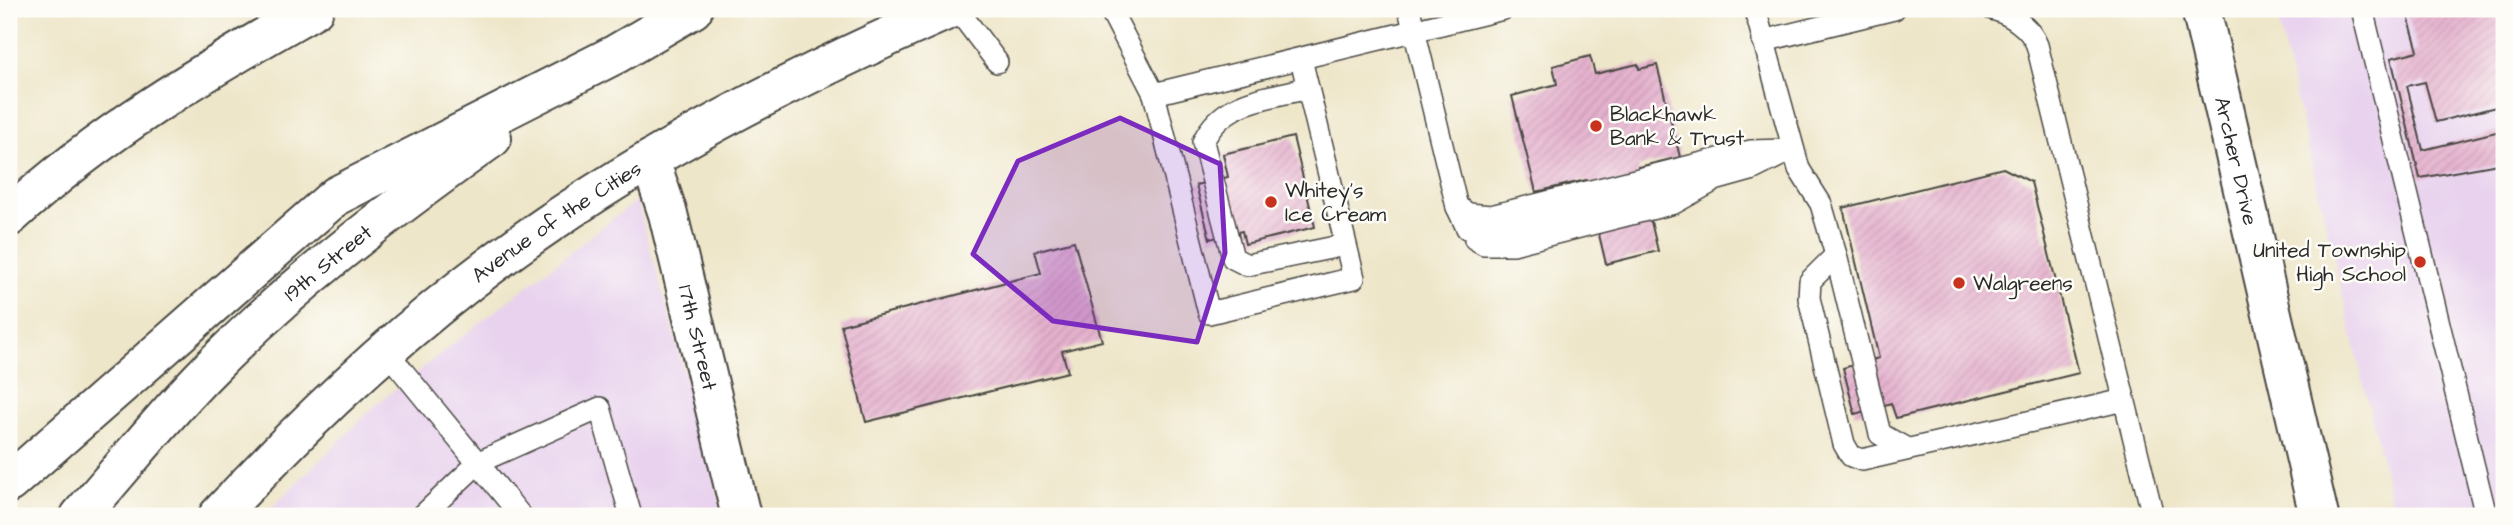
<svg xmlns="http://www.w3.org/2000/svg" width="2513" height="525" viewBox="0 0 2513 525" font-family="'Architects Daughter',sans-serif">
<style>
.built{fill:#e8d2ee}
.building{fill:url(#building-hatch)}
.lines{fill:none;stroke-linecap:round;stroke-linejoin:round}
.lane-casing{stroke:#484743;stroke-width:24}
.street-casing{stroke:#484743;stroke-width:42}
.secondary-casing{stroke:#484743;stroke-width:42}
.lane{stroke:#fff;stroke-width:21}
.street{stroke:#fff;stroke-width:38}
.secondary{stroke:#fff;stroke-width:38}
.marked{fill:#7b2cbf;fill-opacity:0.2;stroke:#7b2cbf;stroke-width:5;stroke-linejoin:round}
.poi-dot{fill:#c8321e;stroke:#fdfcf7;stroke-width:2.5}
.labels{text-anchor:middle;stroke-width:5;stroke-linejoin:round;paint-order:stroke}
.poi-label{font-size:21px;fill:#2b2b2b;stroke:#fdfcf7;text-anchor:start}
.street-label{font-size:21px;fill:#2b2b2b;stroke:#fdfcf7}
</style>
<defs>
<pattern id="building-hatch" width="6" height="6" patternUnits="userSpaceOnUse" patternTransform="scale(1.75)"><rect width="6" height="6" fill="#e5b1ce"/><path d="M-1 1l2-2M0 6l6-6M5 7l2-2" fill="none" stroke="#c598b1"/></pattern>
</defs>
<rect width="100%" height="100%" fill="#fdfcf7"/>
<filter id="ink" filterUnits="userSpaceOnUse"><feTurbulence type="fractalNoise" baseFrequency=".0143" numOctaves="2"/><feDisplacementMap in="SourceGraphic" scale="14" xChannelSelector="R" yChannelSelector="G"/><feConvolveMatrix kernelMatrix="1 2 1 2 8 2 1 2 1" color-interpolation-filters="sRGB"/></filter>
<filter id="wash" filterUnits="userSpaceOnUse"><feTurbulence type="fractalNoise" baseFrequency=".00686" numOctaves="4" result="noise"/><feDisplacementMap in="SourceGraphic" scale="28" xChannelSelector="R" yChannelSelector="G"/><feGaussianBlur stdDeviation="1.57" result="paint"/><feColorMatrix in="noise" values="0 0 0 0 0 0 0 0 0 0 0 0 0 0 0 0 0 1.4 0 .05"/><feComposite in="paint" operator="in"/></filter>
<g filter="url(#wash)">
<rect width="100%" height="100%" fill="#eee6c9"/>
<g class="built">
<path d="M 2275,9 L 2504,9 L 2504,516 L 2395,516 Z"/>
<path d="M 637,200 L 724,516 L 263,516 L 379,402 Z"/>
</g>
<g id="blocks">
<g class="building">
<path d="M 2406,9 L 2504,9 L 2504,105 L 2436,122 L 2425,82 L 2407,86 L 2423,150 L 2504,130 L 2504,163 L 2420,178 L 2391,58 L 2418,51 Z"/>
<path d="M 1590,56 L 1595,74 L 1638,64 L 1639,69 L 1657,65 L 1680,157 L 1638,167 L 1658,251 L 1606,264 L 1586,180 L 1536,192 L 1512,96 L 1557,84 L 1553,66 Z"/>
<path d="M 1293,137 L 1315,227 L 1245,244 L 1242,231 L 1210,239 L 1196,185 L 1228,177 L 1223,154 Z"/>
<path d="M 2003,168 L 2031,182 L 2079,373 L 1896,418 L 1891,403 L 1855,414 L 1843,368 L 1879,358 L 1843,208 Z"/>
<path d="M 1074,241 L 1102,341 L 1062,351 L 1068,372 L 866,422 L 841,325 L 1041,273 L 1035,251 Z"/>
</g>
</g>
</g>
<g filter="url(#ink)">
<use href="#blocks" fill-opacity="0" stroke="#484743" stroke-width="2"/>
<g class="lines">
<g class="lane-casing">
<g id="lane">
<path d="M 957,9 L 997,62"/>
<path d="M 1110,9 L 1154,94 L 1503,9"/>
<path d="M 1409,9 L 1457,207 L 1467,228 L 1492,232 L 1664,191 L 1678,185 L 1702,164"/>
<path d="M 1755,9 L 1799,169 L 1821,204 L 1836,255 L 1880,434 L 1905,448"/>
<path d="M 1992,9 C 2010,14 2030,27 2037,45 L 2153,516"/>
<path d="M 2362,9 L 2486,516"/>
<path d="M 1763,41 L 1894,9"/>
<path d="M 1308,88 C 1267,98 1222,100 1203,142 L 1233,258 L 1247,265 L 1345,245"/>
<path d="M 1154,94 L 1209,313 L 1354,278 L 1301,59"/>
<path d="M 1457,207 L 1469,214 L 1491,216 L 1751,151 L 1784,150"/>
<path d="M 1475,239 L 1484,244 L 1513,244 L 1674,203 L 1715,180 L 1751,170 L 1793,149"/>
<path d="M 1836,255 L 1810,281 L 1809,298 L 1844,444 L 1851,456 L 1862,460 L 2124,400"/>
<path d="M 387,352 L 521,516"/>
<path d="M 422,516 L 479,462 L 600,408 L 631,516"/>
</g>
</g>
<g class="street-casing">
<g id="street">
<path id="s1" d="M 650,160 L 668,214 L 741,516"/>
</g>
</g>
<g class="secondary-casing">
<g id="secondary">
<path id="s2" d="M 2201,9 L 2319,516"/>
<path d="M 9,217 C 100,133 206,70 314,9"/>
<path d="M 9,483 L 336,196 L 616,54 L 693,9"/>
<path id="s3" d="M 80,516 C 120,471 158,423 200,379 C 287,288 390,211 492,138"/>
<path id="s4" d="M 218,516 C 317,408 429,305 550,223 C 675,138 811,70 950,9"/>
</g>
</g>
<use href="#lane" class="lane"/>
<use href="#street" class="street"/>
<use href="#secondary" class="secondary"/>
</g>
</g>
<path class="marked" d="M 1120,118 L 1220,164 L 1225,253 L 1197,342 L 1053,321 L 973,254 L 1018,161 Z"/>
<g class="poi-dot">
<circle cx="1596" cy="126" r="7"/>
<circle cx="1271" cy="202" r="7"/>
<circle cx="2420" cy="262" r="7"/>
<circle cx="1959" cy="283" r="7"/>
</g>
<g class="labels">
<g class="poi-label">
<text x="1610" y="121">Blackhawk<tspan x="1610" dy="24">Bank &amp; Trust</tspan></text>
<text x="1285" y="197">Whitey's<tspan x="1285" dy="24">Ice Cream</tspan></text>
<text x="2406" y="257" text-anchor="end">United Township<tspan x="2406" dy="24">High School</tspan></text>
<text x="1973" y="290">Walgreens</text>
</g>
<g class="street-label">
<text dy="7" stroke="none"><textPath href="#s2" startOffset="156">Archer Drive</textPath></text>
<text dy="7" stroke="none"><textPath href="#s4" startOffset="450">Avenue of the Cities</textPath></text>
<text dy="7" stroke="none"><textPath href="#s3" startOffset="355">19th Street</textPath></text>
<text dy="7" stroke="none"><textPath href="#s1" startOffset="184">17th Street</textPath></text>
</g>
</g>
<rect width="2513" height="525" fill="none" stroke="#fdfcf7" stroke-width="35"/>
</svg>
